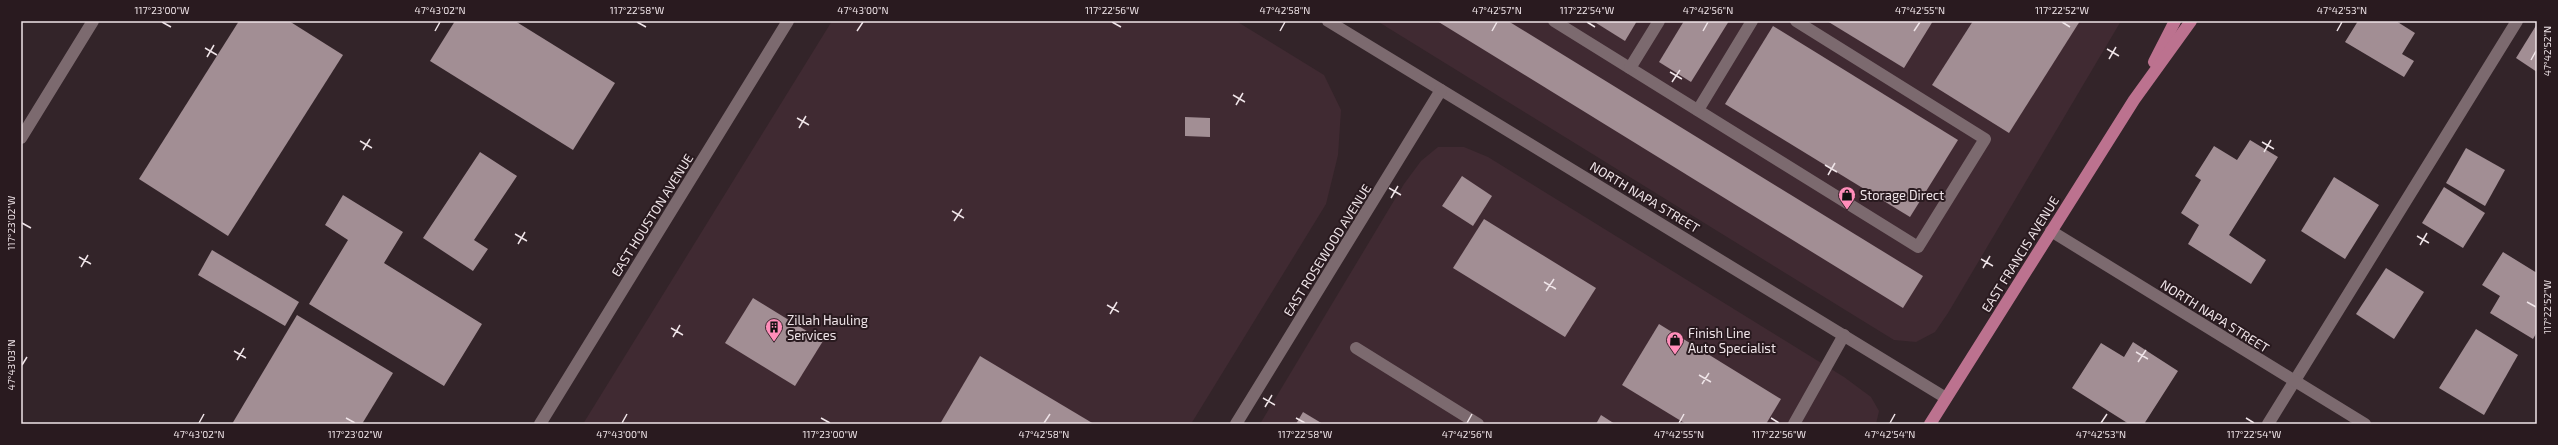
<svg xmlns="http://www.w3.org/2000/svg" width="2558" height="445" viewBox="0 0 2558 445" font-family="'Exo 2',sans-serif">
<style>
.built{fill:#402a32}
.building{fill:#a28e94}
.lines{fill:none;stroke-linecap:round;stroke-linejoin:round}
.lane{stroke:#7c6a6f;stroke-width:12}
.street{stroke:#7c6a6f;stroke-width:12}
.primary{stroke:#bc728f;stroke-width:12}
.ticks{fill:none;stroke:#efe4e8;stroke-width:1.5}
.labels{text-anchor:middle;stroke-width:4;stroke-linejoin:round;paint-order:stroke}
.poi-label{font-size:13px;fill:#efe4e8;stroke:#291a1f;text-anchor:start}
.street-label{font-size:13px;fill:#efe4e8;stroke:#291a1f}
.neatline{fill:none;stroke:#efe4e8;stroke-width:1.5}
.ticks-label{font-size:10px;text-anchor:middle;fill:#efe4e8}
</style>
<rect width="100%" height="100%" fill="#332429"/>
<g class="built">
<path d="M 832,21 L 1236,21 L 1324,75 L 1341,110 L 1338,155 L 1326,204 L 1191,424 L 583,424 Z"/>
<path d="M 1377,21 L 2121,21 L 1948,313 L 1935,332 L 1916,342 L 1894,340 Z"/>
<path d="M 1438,147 L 1464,147 L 1488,157 L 1844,377 L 1871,397 L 1879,411 L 1876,424 L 1260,424 L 1404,184 L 1421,161 Z"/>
</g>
<g class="building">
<path d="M 239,21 L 289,21 L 343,55 L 228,236 L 139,179 Z"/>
<path d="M 455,21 L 515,21 L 615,83 L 573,150 L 430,61 Z"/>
<path d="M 1437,21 L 1508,21 L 1923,276 L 1903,308 Z"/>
<path d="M 1593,21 L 1637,21 L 1625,41 Z"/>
<path d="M 1684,21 L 1729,21 L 1691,82 L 1659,62 Z"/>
<path d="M 1827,21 L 1933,21 L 1904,68 Z"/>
<path d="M 1973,21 L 2080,21 L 2009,133 L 1932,85 Z"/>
<path d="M 2358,21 L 2396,21 L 2415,33 L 2402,54 L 2414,61 L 2404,77 L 2345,42 Z"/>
<path d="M 2537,24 L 2537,72 L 2516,58 Z"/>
<path d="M 1773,26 L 1958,140 L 1910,217 L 1725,104 Z"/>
<path d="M 1185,117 L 1210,118 L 1210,137 L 1185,136 Z"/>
<path d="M 2250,140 L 2278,157 L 2229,235 L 2266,260 L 2251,284 L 2188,244 L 2199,225 L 2181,213 L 2201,180 L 2195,176 L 2214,146 L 2237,160 Z"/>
<path d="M 2466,148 L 2505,170 L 2485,206 L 2446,183 Z"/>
<path d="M 480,152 L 517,176 L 474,240 L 488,249 L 473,271 L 423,238 Z"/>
<path d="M 1462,176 L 1492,196 L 1473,226 L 1442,206 Z"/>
<path d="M 2334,177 L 2379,205 L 2345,259 L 2301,231 Z"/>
<path d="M 2444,187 L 2485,213 L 2463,248 L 2422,223 Z"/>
<path d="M 343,195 L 403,232 L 384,263 L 482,324 L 444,386 L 309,304 L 348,240 L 325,225 Z"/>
<path d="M 1484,219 L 1596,288 L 1565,337 L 1453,268 Z"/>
<path d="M 212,250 L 299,302 L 285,326 L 198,275 Z"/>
<path d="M 2503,252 L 2537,273 L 2537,332 L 2533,339 L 2490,313 L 2500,296 L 2482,285 Z"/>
<path d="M 2386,268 L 2424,292 L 2394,339 L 2356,314 Z"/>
<path d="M 753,298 L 823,341 L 795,386 L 725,343 Z"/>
<path d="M 297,315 L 393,373 L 362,424 L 232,424 Z"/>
<path d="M 1659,324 L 1781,399 L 1766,424 L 1686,424 L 1622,385 Z"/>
<path d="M 2476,329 L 2518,355 L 2484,415 L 2439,388 Z"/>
<path d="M 2133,342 L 2178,371 L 2144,424 L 2129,424 L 2072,388 L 2101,343 L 2124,357 Z"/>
<path d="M 980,356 L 1094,424 L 940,424 Z"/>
<path d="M 1303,412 L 1323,424 L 1296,424 Z"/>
<path d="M 1601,415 L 1615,424 L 1596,424 Z"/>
</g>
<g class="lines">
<g class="lane">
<path d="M 1554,21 L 1918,247 L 1985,139 L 1796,21"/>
<path d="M 1630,68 L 1659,21"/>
<path d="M 1698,110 L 1752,21"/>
<path d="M 1356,348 L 1478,424"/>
<path d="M 1794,424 L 1844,335"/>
<path d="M 2268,424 L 2517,21"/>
</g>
<g class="street">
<path d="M 1328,21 L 1946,398"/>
<path d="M 21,138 L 93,21"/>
<path d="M 2051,231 L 2365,424"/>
<path d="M 540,424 L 788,21"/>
<path d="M 1236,424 L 1441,90"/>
</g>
<g class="primary">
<path d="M 2154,62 L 2175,21"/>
<path d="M 1930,424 L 2134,100 L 2191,21"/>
</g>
</g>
<path class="ticks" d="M 162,22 L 171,27M 637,22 L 646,27M 1112,22 L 1121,27M 1587,22 L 1595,27M 2062,22 L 2070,27M 435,31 L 440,22M 857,31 L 863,22M 1280,31 L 1285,22M 1492,31 L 1497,22M 1703,31 L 1708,22M 1914,31 L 1920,22M 2337,31 L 2342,22M 205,48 L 217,55M 2107,49 L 2119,56M 207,57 L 214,45M 2109,59 L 2116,47M 2531,60 L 2536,51M 1670,72 L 1682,79M 1672,82 L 1680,70M 1233,95 L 1245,102M 1236,105 L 1243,93M 797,118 L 809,125M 799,128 L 806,116M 360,141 L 372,148M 2262,142 L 2274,149M 363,150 L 370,139M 2264,152 L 2271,140M 1825,165 L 1837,172M 1828,175 L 1835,163M 1389,188 L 1401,195M 1391,198 L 1398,186M 952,211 L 964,218M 954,221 L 962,209M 22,223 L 31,228M 515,234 L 527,241M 2417,236 L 2429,243M 518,244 L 525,232M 2420,245 L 2427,233M 79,257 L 91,264M 1981,259 L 1993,266M 81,267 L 88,255M 1983,268 L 1990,256M 1544,282 L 1556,289M 1546,291 L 1554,279M 2527,302 L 2536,307M 1107,305 L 1119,312M 1110,314 L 1117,302M 671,328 L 683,335M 673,337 L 680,325M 234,351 L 246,358M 2136,352 L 2148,359M 237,360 L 244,348M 2138,362 L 2146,350M 22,365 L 27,357M 1699,375 L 1711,382M 1702,384 L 1709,373M 1263,398 L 1275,405M 1265,407 L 1272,395M 346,418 L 355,423M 821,418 L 830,423M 1296,418 L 1305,423M 1771,418 L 1779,423M 2246,418 L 2254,423M 199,423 L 204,414M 622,423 L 627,414M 1044,423 L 1050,414M 1467,423 L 1472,414M 1679,423 L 1684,414M 1890,423 L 1895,414M 2101,423 L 2107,414"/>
<defs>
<g id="shop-pin" transform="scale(0.9)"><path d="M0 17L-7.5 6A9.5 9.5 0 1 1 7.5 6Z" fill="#ff8eba" stroke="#291a1f"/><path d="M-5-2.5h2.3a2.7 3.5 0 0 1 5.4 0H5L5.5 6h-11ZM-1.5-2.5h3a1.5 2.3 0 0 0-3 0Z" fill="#111"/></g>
<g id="building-pin" transform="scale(0.9)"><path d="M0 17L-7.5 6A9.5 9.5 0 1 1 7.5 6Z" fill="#ff8eba" stroke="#291a1f"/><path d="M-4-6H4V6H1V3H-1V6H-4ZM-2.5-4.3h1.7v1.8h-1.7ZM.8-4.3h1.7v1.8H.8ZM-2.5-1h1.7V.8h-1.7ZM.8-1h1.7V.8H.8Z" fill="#111"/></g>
</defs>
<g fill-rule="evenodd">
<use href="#shop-pin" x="1847" y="195"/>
<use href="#building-pin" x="774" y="327"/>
<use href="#shop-pin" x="1675" y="340"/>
</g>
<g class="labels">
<g class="poi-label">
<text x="1860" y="200">Storage Direct</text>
<text x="787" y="325">Zillah Hauling<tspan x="787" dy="15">Services</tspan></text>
<text x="1688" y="338">Finish Line<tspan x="1688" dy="15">Auto Specialist</tspan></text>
</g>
<g class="street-label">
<text transform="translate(1645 197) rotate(31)" y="5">NORTH NAPA STREET</text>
<text transform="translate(652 215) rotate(-58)" y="5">EAST HOUSTON AVENUE</text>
<text transform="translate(1327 250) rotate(-58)" y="5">EAST ROSEWOOD AVENUE</text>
<text transform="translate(2020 254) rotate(-58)" y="5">EAST FRANCIS AVENUE</text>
<text transform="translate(2215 316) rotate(32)" y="5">NORTH NAPA STREET</text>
</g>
</g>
<rect width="2558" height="445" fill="none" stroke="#291a1f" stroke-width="44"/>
<rect x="22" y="22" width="2514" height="401" class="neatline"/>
<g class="ticks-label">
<text x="162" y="14">117°23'00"W</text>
<text x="440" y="14">47°43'02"N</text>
<text x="637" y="14">117°22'58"W</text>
<text x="863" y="14">47°43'00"N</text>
<text x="1112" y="14">117°22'56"W</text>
<text x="1285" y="14">47°42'58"N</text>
<text x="1497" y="14">47°42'57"N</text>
<text x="1587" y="14">117°22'54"W</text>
<text x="1708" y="14">47°42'56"N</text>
<text x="1920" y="14">47°42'55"N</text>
<text x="2062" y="14">117°22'52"W</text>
<text x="2342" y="14">47°42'53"N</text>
<text transform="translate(2547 51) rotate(-90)" y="4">47°42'52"N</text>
<text transform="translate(11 223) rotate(-90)" y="4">117°23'02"W</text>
<text transform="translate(2547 307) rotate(-90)" y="4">117°22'52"W</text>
<text transform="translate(11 365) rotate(-90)" y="4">47°43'03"N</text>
<text x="199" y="438">47°43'02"N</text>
<text x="355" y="438">117°23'02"W</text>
<text x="622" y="438">47°43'00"N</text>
<text x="830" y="438">117°23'00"W</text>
<text x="1044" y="438">47°42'58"N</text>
<text x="1305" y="438">117°22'58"W</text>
<text x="1467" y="438">47°42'56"N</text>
<text x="1679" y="438">47°42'55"N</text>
<text x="1779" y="438">117°22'56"W</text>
<text x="1890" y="438">47°42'54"N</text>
<text x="2101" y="438">47°42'53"N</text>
<text x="2254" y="438">117°22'54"W</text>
</g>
</svg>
